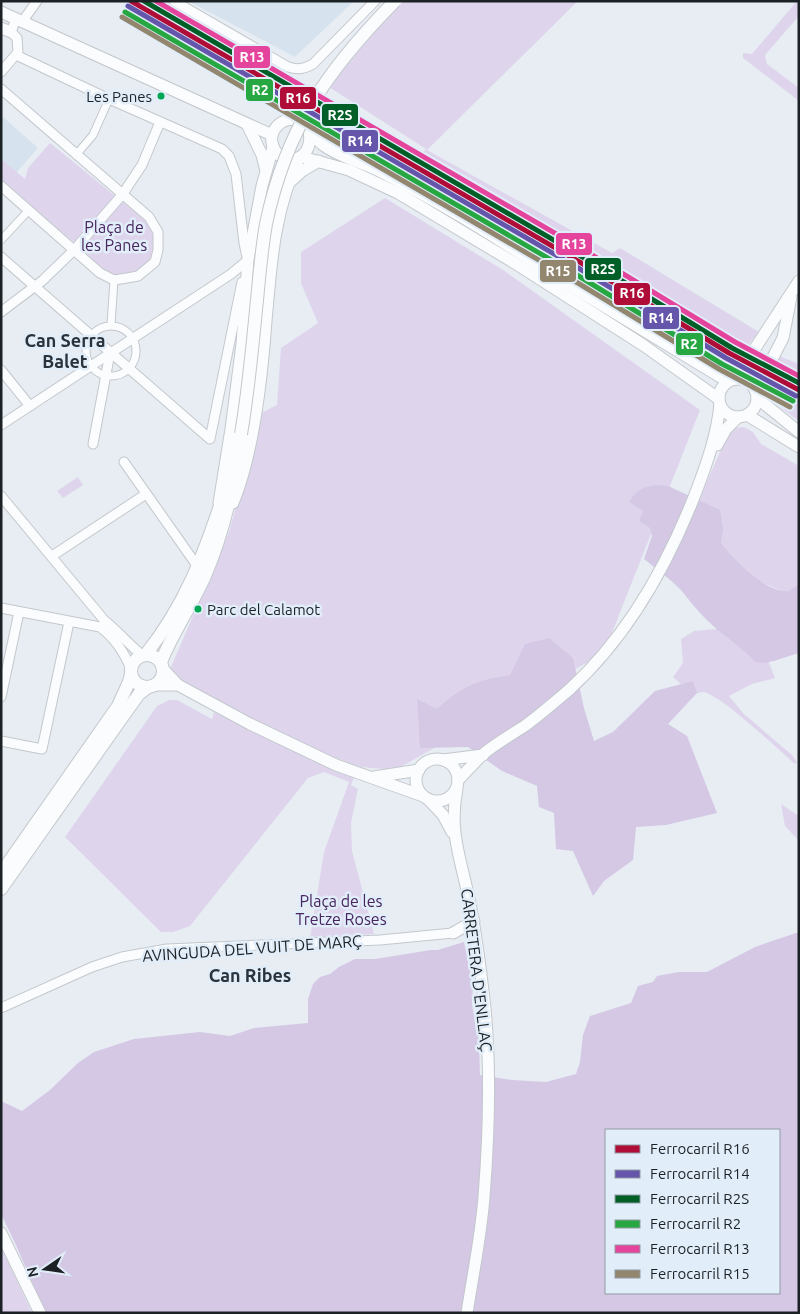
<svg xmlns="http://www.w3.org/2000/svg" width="800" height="1314" viewBox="0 0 800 1314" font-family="Ubuntu,sans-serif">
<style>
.built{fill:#d6e3ef}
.green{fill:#ded5ed}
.forest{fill:#d4c8e5;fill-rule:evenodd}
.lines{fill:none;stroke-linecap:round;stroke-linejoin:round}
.tertiary-tunnel{stroke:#bec4ca;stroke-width:11;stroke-dasharray:11 5.5;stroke-linecap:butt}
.pedestrian-casing{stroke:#c3c8cd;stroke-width:9}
.minor-casing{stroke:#c3c8cd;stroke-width:11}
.tertiary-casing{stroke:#c3c8cd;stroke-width:13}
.secondary-casing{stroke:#c3c8cd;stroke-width:14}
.pedestrian{stroke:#fbfcfd;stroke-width:7}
.minor{stroke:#fbfcfd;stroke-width:9}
.tertiary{stroke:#fbfcfd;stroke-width:11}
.secondary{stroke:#fbfcfd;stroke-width:12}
.secondary-bridge-casing{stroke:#c3c8cd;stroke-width:14;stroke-linecap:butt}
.secondary-bridge{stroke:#fbfcfd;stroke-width:12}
.rail-1-casing{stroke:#e1edf9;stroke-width:9}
.rail-2-casing{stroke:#e1edf9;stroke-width:9}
.rail-3-casing{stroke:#e1edf9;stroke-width:9}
.rail-4-casing{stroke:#e1edf9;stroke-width:9}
.rail-5-casing{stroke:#e1edf9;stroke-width:9}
.rail-6-casing{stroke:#e1edf9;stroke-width:9}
.rail-1{stroke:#af0d38;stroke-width:5}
.rail-2{stroke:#6556ac;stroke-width:5}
.rail-3{stroke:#005f27;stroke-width:5}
.rail-4{stroke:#26a741;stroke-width:5}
.rail-5{stroke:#e5449c;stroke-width:5}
.rail-6{stroke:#93866e;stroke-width:5}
.bus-dot{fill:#00a651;stroke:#e1edf9;stroke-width:2}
.labels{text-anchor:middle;stroke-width:5;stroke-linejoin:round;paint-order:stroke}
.bus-label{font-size:15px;fill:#1c2125;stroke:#e1edf9;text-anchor:end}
.park-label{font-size:16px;fill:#48255e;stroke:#e1edf9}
.street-label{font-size:16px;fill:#1c2125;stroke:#e1edf9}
.neighbourhood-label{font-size:18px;font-weight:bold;fill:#2a333c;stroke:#e1edf9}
.line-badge{stroke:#e1edf9;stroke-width:2}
.badge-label{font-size:14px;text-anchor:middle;font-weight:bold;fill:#fff}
</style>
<rect width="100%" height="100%" fill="#e7edf3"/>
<g class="built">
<path d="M 188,1 L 354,1 L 295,57 Z"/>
<path d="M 3,117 L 38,148 L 16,173 L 1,159 L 1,119 Z"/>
</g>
<g class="green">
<path d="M 404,1 L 578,1 L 427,150 L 612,253 L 620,248 L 759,332 L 747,346 L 420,155 L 426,149 L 329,87 L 378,28 Z"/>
<path d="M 797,1 L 799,1 L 799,16 L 765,55 L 767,64 L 799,88 L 799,101 L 743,58 L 743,53 L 752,54 Z"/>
<path d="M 50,143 L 146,221 C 151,230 156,239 155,250 C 151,271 124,282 106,271 C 96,265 88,255 80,247 C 54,226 27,205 1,184 L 1,159 L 25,179 L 28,168 Z"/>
<path d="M 405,166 L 740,364 L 733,368 L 725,369 L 504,237 L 398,170 Z"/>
<path d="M 385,198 L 503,270 L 700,410 L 604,653 L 395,770 L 360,767 L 297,743 L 184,683 L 174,675 L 171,667 L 229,532 L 245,474 L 257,415 L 277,405 L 281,348 L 318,323 L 301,283 L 301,252 Z"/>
<path d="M 779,356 L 799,364 L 799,376 L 775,362 Z"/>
<path d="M 764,378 L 799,398 L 799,421 L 765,396 Z"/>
<path d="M 744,427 L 753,432 L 761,444 L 799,466 L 799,590 L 788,594 L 755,579 L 731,561 L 697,504 L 727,436 L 734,428 Z"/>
<path d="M 78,477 L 83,485 L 63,498 L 57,491 Z"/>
<path d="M 717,629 L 723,630 L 768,660 L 775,678 L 752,684 L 729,696 L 744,714 L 792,755 L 797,762 L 795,764 C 779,750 721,695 703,692 C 700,692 695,694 692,694 L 673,677 L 683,663 L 681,639 L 694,631 Z"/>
<path d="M 169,700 L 177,700 L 212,719 L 214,712 L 324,766 L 354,778 L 351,785 L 358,789 L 351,823 L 352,851 L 374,934 L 310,938 L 324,852 L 349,782 L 324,772 L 308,778 L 190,926 L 173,932 L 161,932 L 65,837 L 157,706 Z"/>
<path d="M 781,804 L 799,816 L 799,841 L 785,826 Z"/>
<path d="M 1,1247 L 32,1313 L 1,1313 Z"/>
</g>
<g class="forest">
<path d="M 656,485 L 668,486 L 720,510 L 723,529 L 721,543 C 732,558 767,594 788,591 C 791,590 796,586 799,585 L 799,653 C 783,657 771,665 755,662 C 742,647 725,637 711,624 C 699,613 690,601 680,589 C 669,578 656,569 644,559 L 652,536 L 650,528 L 639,521 L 643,511 L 629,502 C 636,490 643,487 656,485 Z"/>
<path d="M 549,638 L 573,658 L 584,708 L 594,741 L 613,732 L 655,691 L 693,681 L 697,693 L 668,724 L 687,736 L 717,813 L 666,825 L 636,827 L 633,860 L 604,881 L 593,896 L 573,851 L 556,849 L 554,813 L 539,807 L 537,786 L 502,771 L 468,747 L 420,748 L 417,699 L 437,709 C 462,686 477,680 510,675 L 525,644 Z"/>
<path d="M 799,932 L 799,1313 L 45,1313 L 16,1245 L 1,1214 L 1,1101 L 22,1111 L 50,1090 L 78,1063 L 94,1052 L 134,1039 L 200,1032 L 230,1036 L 254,1028 L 308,1023 L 308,999 L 313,984 L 320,977 L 330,974 L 339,967 L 355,959 L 375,959 L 431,950 L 438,950 L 464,942 L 473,987 L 472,1004 L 479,1043 L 480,1075 L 512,1080 L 546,1082 L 576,1074 L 580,1062 L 583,1035 L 590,1016 L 631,1003 L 638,986 L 653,982 L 657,976 L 679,972 L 707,972 L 755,947 ZM 606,1130 L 779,1130 L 779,1293 L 606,1293 Z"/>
</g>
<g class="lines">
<path class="tertiary-tunnel" d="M 760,377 L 771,361"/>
<g class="pedestrian-casing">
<g id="pedestrian">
<path d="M 76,155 L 93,135 L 109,99"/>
<path d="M 1,240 L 29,210"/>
<path d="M 111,325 L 114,280"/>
<circle cx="111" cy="351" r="25"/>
</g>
</g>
<g class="minor-casing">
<g id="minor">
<path d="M 174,1 L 288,67 C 298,70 304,69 313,64 L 375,1"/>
<path d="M 22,22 L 37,1"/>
<path d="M 16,55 L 109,99 L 222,149 L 229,156 L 236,174 L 244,243 L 247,257"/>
<path d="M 1,72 L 18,52 L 17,38 L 11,32 L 16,19"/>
<path d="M 1,89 L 149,217 L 158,232 L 158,250 L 155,262 L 138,276 L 127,278 L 114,280 L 100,273 L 1,186"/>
<path d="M 1,257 L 210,439 L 242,282"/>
<path d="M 1,312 L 42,281 L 74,250 L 122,195 L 142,165 L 160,122"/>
<path d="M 1,370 L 30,406"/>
<path d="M 1,425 L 231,274 L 248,260"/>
<path d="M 93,444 L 110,353"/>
<path d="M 124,462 L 198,567"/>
<path d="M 1,496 L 104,620 C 118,631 128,644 142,655"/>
<path d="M 52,556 L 146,494"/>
<path d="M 1,608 L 100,627 C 115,638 124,652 131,669"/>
<path d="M 1,697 L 19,612"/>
<path d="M 1,741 L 42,749 L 69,622"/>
<path d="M 1,1008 L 92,967 L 122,957 L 167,949 L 380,940 L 453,933"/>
</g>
</g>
<g class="tertiary-casing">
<g id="tertiary">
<path d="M 1,12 L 272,135"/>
<path d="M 1,28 L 11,32"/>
<path d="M 247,124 L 262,155 L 266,171"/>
<path d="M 309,131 C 315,163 280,168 273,146 C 267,131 283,115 298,121 C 308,126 314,138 323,145 C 340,158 363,162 381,172 C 419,192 456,213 493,236 C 521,254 550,273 579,291 C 628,321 678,351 727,381"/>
<path d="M 302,157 L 349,170 L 398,193 L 518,265 L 643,345 L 719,399"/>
<path d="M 290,182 L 302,171 L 319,161"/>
<path d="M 752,353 L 799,281"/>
<path d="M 771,361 L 783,338 L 791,297"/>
<path d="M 736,379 L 744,364"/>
<circle cx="738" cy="398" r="19"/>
<path d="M 755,390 L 760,377"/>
<path d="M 757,398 L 799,432"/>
<path d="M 747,415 L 799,447"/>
<path d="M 717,445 L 726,429 L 738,417"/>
<path d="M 219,503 L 231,429 L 242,344 L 248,260 L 262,186 L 273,147"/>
<path d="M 233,503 C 254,452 262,377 266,321 C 271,265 274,210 299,158"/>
<path d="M 163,669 L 178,685 L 250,724 L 336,765 L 423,796"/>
<path d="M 154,685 L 178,685"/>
<circle cx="437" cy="780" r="21"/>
<path d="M 443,760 L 483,755"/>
<path d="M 374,777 L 419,770"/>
<path d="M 458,780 C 466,772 474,763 482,755 C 495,744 511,735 526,725 C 541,714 556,701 570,689 C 628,636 668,564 696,492 C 707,463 717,435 720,404"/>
<path d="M 457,789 C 448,832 462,862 470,904 C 477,938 481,973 485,1008 C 491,1071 489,1134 484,1197 C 481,1236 473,1274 467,1313"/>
<path d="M 428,799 L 443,815 L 452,832"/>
<path d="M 453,933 L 474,921"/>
<path d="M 1,1233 L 40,1313"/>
</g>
</g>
<g class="secondary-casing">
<g id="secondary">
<path d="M 146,654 C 186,604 204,554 224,494"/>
<circle cx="147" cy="671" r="16"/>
<path d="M 161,662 C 173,632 192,605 205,576 C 225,529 234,484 241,434"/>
<path d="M 1,873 L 118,706 L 129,682 L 131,674"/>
<path d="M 1,889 L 126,712 L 139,694 L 148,687"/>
</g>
</g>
<use href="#pedestrian" class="pedestrian"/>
<use href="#minor" class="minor"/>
<use href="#tertiary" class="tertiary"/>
<use href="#secondary" class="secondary"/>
<g class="secondary-bridge-casing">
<path id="secondary-bridge" d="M 241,434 C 248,393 252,352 256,310 C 259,281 261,252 266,224 C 286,128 328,69 395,1"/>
</g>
<use href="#secondary-bridge" class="secondary-bridge"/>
<g class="rail-1-casing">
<path id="rail-1" d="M 131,1 L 583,264 L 729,353 L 799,390"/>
</g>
<g class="rail-2-casing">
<path id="rail-2" d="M 128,6 L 580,269 L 726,358 L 796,396"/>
</g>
<g class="rail-3-casing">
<path id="rail-3" d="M 144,1 L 586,259 L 732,348 L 799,383"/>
</g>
<g class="rail-4-casing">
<path id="rail-4" d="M 125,12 L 577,275 L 722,364 L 793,401"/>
</g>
<g class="rail-5-casing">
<path id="rail-5" d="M 156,1 L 589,253 L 735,342 L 799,376"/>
</g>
<g class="rail-6-casing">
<path id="rail-6" d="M 122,17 L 573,280 L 719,369 L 790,407"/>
</g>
<use href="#rail-1" class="rail-1"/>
<use href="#rail-2" class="rail-2"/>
<use href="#rail-3" class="rail-3"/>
<use href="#rail-4" class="rail-4"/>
<use href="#rail-5" class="rail-5"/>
<use href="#rail-6" class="rail-6"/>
</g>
<g class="bus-dot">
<circle cx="161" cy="96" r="4.5"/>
<circle cx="198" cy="609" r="4.5"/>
</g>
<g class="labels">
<g class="bus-label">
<text x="152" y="102">Les Panes</text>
<text x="207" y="615" text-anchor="start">Parc del Calamot</text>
</g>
<g class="park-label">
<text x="114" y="233">Plaça de<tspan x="114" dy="18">les Panes</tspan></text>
<text x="341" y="907">Plaça de les<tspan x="341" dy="18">Tretze Roses</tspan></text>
</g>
<g class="street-label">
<text transform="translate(252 948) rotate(-4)" y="6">AVINGUDA DEL VUIT DE MARÇ</text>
<text transform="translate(477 970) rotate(83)" y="6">CARRETERA D'ENLLAÇ</text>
</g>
<g class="neighbourhood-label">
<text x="65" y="347">Can Serra<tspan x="65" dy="21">Balet</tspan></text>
<text x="250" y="982">Can Ribes</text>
</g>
</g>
<g class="line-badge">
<rect x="233" y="45" width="38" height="24" rx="5" fill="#e5449c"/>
<rect x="245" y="78" width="29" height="24" rx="5" fill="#26a741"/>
<rect x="279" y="86" width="38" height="24" rx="5" fill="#af0d38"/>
<rect x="321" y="103" width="38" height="24" rx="5" fill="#005f27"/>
<rect x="341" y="129" width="38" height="24" rx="5" fill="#6556ac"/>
<rect x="555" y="232" width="38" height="24" rx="5" fill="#e5449c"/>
<rect x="584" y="257" width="38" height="24" rx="5" fill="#005f27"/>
<rect x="539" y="259" width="38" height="24" rx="5" fill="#93866e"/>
<rect x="613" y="282" width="38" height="24" rx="5" fill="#af0d38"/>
<rect x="642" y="306" width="38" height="24" rx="5" fill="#6556ac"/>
<rect x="675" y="332" width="29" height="24" rx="5" fill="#26a741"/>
</g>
<g class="badge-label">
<text x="252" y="62">R13</text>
<text x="260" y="95">R2</text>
<text x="298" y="103">R16</text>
<text x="340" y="120">R2S</text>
<text x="360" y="146">R14</text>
<text x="574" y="249">R13</text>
<text x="603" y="274">R2S</text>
<text x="558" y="276">R15</text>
<text x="632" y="298">R16</text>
<text x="661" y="323">R14</text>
<text x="689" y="349">R2</text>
</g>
<rect width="800" height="1314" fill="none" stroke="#1c2125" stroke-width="5"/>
<rect x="605" y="1129" width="175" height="165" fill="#e1edf9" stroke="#929ba4"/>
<rect x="615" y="1145" width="25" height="8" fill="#af0d38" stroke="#929ba4"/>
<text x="650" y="1154" font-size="15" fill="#1c2125">Ferrocarril R16</text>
<rect x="615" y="1170" width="25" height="8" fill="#6556ac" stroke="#929ba4"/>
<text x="650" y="1179" font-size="15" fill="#1c2125">Ferrocarril R14</text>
<rect x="615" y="1195" width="25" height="8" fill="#005f27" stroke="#929ba4"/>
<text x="650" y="1204" font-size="15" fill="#1c2125">Ferrocarril R2S</text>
<rect x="615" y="1220" width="25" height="8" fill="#26a741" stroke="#929ba4"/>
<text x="650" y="1229" font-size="15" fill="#1c2125">Ferrocarril R2</text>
<rect x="615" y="1245" width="25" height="8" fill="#e5449c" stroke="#929ba4"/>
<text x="650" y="1254" font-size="15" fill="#1c2125">Ferrocarril R13</text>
<rect x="615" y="1270" width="25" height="8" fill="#93866e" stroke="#929ba4"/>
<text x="650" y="1279" font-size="15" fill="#1c2125">Ferrocarril R15</text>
<g transform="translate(45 1269) rotate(257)" stroke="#e1edf9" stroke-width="4" paint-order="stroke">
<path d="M0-4L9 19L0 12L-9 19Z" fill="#1c2125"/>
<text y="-8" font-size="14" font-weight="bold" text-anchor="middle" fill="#1c2125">N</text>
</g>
</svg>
